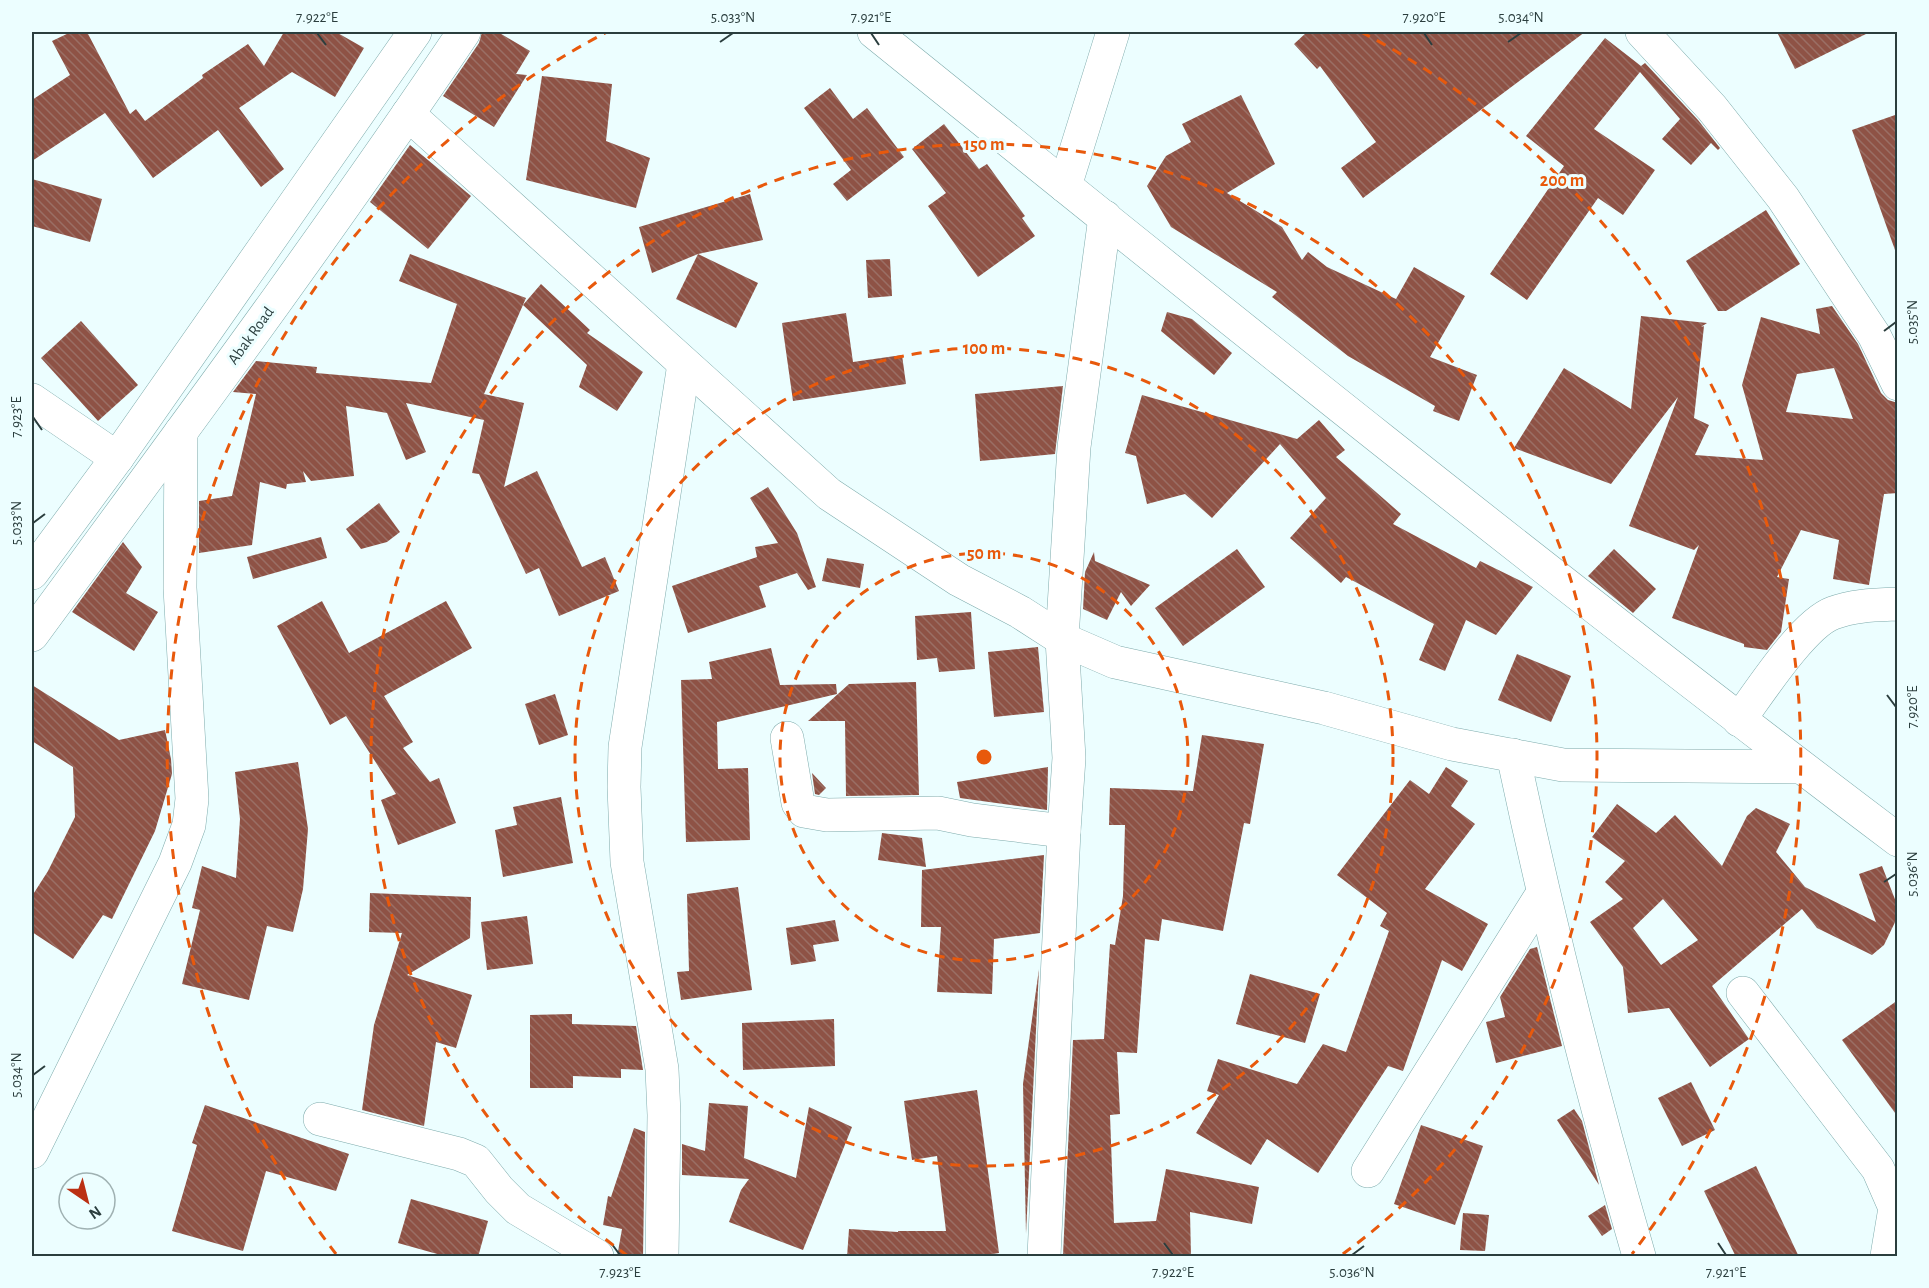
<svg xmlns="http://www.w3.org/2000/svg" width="1929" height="1288" viewBox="0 0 1929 1288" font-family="'Alegreya Sans',sans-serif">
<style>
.building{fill:url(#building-back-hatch);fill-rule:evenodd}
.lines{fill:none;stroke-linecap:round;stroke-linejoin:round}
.minor-casing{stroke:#7eabac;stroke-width:34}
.highway-casing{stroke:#7eabac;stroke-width:34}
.minor{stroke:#fff;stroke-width:33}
.highway{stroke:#fff;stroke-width:33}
.ticks{fill:none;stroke:#2b3e3e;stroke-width:2}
.ring{fill:none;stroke:#e8590c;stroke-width:3;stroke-dasharray:10 8}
.labels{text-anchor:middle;stroke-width:6;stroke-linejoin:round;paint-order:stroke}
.street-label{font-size:16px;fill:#2b3e3e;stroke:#ecfeff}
.centre{fill:#e8590c;stroke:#ecfeff;stroke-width:3}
.ring-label{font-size:18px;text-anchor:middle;font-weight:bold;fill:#e8590c;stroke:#ecfeff;stroke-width:6;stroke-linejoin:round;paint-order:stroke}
.neatline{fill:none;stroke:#2b3e3e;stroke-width:2}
.ticks-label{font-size:15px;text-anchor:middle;fill:#2b3e3e}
</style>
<defs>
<pattern id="building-back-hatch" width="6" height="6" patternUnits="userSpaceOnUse" patternTransform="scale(1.5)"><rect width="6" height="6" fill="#8e5245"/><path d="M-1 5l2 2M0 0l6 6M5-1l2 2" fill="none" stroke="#9a6f65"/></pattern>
</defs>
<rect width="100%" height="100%" fill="#ecfeff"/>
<g class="building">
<path d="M 71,32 L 87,32 L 130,114 L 136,109 L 145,121 L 203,78 L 202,75 L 248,44 L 264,66 L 284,32 L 336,32 L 364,48 L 335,97 L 292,72 L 239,108 L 284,169 L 261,187 L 218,130 L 153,178 L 105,113 L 32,161 L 32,100 L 70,75 L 52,41 Z"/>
<path d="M 482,32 L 498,32 L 530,51 L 516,74 L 527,75 L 494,127 L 443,96 L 479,43 Z"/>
<path d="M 1307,32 L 1585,32 L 1363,198 L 1341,168 L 1376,142 L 1320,66 L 1317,69 L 1294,44 Z"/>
<path d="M 1777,32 L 1870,32 L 1795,69 Z"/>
<path d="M 1605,38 L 1641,66 L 1645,63 L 1698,120 L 1720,148 L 1718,150 L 1711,143 L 1691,165 L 1662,139 L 1680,119 L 1640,72 L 1594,129 L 1655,170 L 1623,215 L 1598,198 L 1527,300 L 1490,274 L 1564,166 L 1526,136 Z"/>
<path d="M 542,76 L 612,84 L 606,141 L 650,158 L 636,208 L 526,180 Z"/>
<path d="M 830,88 L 853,119 L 867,108 L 904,157 L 847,201 L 833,184 L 851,170 L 804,108 Z"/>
<path d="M 1241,95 L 1275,164 L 1227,193 L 1282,227 L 1302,260 L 1308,252 L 1327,267 L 1396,299 L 1414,267 L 1465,296 L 1430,357 L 1477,375 L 1459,421 L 1433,411 L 1435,406 L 1348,356 L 1272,297 L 1277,292 L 1171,227 L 1147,186 L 1166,156 L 1191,142 L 1182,124 Z"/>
<path d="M 1898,114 L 1898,250 L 1895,250 L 1852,130 Z"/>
<path d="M 944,124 L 979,169 L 987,164 L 1025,216 L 1022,218 L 1035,236 L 978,277 L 928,206 L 946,193 L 912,149 Z"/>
<path d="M 410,145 L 471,196 L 428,249 L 370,202 Z"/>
<path d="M 32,179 L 102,199 L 90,242 L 32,226 Z"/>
<path d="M 750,194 L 763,240 L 698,254 L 652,273 L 639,227 Z"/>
<path d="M 1766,210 L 1800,264 L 1726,311 L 1718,311 L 1686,261 Z"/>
<path d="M 410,254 L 526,298 L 484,394 L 524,403 L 504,487 L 537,471 L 582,567 L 605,557 L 619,591 L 559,616 L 539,568 L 526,574 L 479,474 L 472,473 L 484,420 L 406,403 L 426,452 L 406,460 L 387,413 L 346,406 L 354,476 L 311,481 L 303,471 L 306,482 L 287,484 L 286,489 L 260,482 L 252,545 L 199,553 L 199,501 L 232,496 L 256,394 L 233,392 L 256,361 L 317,367 L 316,373 L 431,383 L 457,304 L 399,281 Z"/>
<path d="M 698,254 L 758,283 L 736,328 L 676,299 Z"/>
<path d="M 890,259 L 892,296 L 868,298 L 866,260 Z"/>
<path d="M 541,284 L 590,330 L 587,333 L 643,372 L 617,411 L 579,387 L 587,365 L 523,305 Z"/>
<path d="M 1832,306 L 1858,344 L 1881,393 L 1888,400 L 1898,403 L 1898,493 L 1884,494 L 1869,585 L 1833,579 L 1839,540 L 1801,530 L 1777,577 L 1789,579 L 1781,632 L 1767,650 L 1744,647 L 1744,644 L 1672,618 L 1699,545 L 1694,550 L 1629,526 L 1678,397 L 1611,484 L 1514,448 L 1564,368 L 1631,409 L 1641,316 L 1707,323 L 1701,327 L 1704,326 L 1694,418 L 1709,425 L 1695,455 L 1763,460 L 1742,385 L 1761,317 L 1820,334 L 1816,309 ZM 1834,368 L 1853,419 L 1786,412 L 1797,374 Z"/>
<path d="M 1167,312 L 1192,319 L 1232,353 L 1214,375 L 1161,331 Z"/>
<path d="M 846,313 L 853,362 L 902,355 L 906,384 L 793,401 L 782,323 Z"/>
<path d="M 81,321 L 138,385 L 98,421 L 41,358 Z"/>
<path d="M 1063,386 L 1055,454 L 980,461 L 975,394 Z"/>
<path d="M 1142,395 L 1297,439 L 1319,420 L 1345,450 L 1336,457 L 1401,514 L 1393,524 L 1476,568 L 1480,561 L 1533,587 L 1496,635 L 1466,620 L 1445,671 L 1419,660 L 1434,624 L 1346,577 L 1341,583 L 1290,538 L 1326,498 L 1280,444 L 1212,518 L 1185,494 L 1147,504 L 1136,456 L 1125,453 Z"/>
<path d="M 768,487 L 797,533 L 816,587 L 808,590 L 797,573 L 759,586 L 766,607 L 688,633 L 672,586 L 757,557 L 755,547 L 778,543 L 750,498 Z"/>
<path d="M 379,503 L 400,532 L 387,542 L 361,549 L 346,529 Z"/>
<path d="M 321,537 L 327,558 L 253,579 L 247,557 Z"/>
<path d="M 123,542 L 142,567 L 126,593 L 158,612 L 134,651 L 72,612 Z"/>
<path d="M 1237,549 L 1265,587 L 1183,646 L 1155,608 Z"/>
<path d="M 1614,549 L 1656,589 L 1633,613 L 1588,576 Z"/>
<path d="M 1094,552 L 1095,561 L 1150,585 L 1131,606 L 1121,592 L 1107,620 L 1083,609 L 1085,572 Z"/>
<path d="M 827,558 L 864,564 L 860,588 L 822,581 Z"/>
<path d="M 322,601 L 349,653 L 446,601 L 472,648 L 384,696 L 413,742 L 403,748 L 430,782 L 439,778 L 456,823 L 398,845 L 381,800 L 396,794 L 346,716 L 330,725 L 277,626 Z"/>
<path d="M 971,612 L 975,669 L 939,672 L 937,658 L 917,660 L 915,616 Z"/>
<path d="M 1038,647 L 1044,712 L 994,717 L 988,652 Z"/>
<path d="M 771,648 L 780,685 L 836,684 L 837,694 L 717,722 L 718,769 L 748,768 L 750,840 L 686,842 L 681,680 L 712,679 L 709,662 Z"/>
<path d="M 1517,654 L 1571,676 L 1551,722 L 1498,700 Z"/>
<path d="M 916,682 L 919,795 L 846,796 L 845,721 L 808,721 L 849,684 Z"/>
<path d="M 32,685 L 119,740 L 165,730 L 171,759 L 172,774 L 155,831 L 112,919 L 103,915 L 73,959 L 32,932 L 32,896 L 48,871 L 75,817 L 73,767 L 32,741 Z"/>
<path d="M 555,694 L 568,735 L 539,745 L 525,704 Z"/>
<path d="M 1202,735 L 1264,744 L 1250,824 L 1244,823 L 1223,931 L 1162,919 L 1159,941 L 1145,939 L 1137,1053 L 1117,1052 L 1120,1114 L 1110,1115 L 1114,1223 L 1156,1221 L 1166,1169 L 1259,1187 L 1252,1224 L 1190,1212 L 1191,1257 L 1066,1257 L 1066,1255 L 1063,1255 L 1073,1040 L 1104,1039 L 1110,944 L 1115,945 L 1123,896 L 1125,825 L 1109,825 L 1110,788 L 1193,791 Z"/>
<path d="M 298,762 L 308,829 L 303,889 L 293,932 L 267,926 L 249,1000 L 182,984 L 200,910 L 192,908 L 202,866 L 236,878 L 240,819 L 235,772 Z"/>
<path d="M 1048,767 L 1047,810 L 960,798 L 957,782 Z"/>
<path d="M 1446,767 L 1468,781 L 1451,806 L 1475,824 L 1425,889 L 1488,924 L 1462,971 L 1442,960 L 1403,1071 L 1388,1066 L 1318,1173 L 1267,1139 L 1251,1165 L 1196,1133 L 1219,1095 L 1207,1091 L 1218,1059 L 1297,1084 L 1323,1044 L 1346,1052 L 1389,931 L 1380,926 L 1387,913 L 1337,875 L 1410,780 L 1429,794 Z"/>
<path d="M 812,773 L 826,788 L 819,795 L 815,794 Z"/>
<path d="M 561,797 L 573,863 L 503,877 L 495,830 L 517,825 L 513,807 Z"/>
<path d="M 1617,804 L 1656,833 L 1675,815 L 1722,866 L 1747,816 L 1756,808 L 1790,824 L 1776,852 L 1805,887 L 1876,922 L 1859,874 L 1882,866 L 1898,907 L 1898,916 L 1884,945 L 1872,955 L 1817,928 L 1802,909 L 1712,986 L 1749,1039 L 1710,1067 L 1669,1008 L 1628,1013 L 1623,967 L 1590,922 L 1623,899 L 1605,882 L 1625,861 L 1592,837 ZM 1663,899 L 1698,940 L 1661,965 L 1633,928 Z"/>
<path d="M 882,833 L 922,838 L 926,867 L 878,860 Z"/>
<path d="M 1044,855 L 1040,933 L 994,939 L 992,994 L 937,992 L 941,927 L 921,927 L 922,870 Z"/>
<path d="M 738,887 L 752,990 L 681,1000 L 677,972 L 689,971 L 687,894 Z"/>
<path d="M 370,893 L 471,897 L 470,938 L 407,975 L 472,995 L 456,1048 L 436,1042 L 424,1126 L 362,1110 L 374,1025 L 402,933 L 369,932 Z"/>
<path d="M 527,916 L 533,964 L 487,970 L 481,922 Z"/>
<path d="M 835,920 L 839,941 L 813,945 L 816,961 L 791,965 L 786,928 Z"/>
<path d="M 1537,947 L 1562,1046 L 1496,1063 L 1486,1022 L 1505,1017 L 1500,997 L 1530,949 Z"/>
<path d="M 1039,969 L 1026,1234 L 1023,1084 Z"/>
<path d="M 1250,974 L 1320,994 L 1305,1043 L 1236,1024 Z"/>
<path d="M 1898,1000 L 1898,1117 L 1842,1040 Z"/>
<path d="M 572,1014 L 572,1024 L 636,1026 L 643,1070 L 621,1069 L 621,1078 L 573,1076 L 573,1088 L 530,1088 L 530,1015 Z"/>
<path d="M 834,1019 L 835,1066 L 743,1070 L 742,1023 Z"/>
<path d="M 1691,1082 L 1715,1130 L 1682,1146 L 1658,1098 Z"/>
<path d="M 977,1090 L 999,1253 L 973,1257 L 847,1257 L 849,1229 L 898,1232 L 898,1231 L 946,1231 L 937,1156 L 912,1160 L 904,1101 Z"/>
<path d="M 709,1103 L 748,1106 L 744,1158 L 796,1178 L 809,1107 L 852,1127 L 803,1250 L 729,1222 L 741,1190 L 749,1179 L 682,1175 L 682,1144 L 705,1151 Z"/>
<path d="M 205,1105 L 349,1154 L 336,1191 L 266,1171 L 243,1251 L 172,1231 L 197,1145 L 192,1143 Z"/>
<path d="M 1574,1109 L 1582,1121 L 1599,1185 L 1557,1120 Z"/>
<path d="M 1421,1125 L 1483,1146 L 1455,1225 L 1394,1204 Z"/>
<path d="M 634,1128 L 645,1132 L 643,1257 L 617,1257 L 622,1229 L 603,1225 L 608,1196 L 611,1197 Z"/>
<path d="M 1756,1166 L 1799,1257 L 1736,1257 L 1704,1191 Z"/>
<path d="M 411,1199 L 488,1221 L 478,1257 L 448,1257 L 398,1243 Z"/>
<path d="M 1605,1205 L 1612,1229 L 1602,1236 L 1588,1216 Z"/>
<path d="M 1463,1213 L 1489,1215 L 1485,1251 L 1460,1250 Z"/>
</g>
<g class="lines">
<g class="minor-casing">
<g id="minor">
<path d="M 874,32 C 1212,305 1551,578 1898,840"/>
<path d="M 1642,32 L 1712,108 L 1783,198 L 1874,335 L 1898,384"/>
<path d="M 408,114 L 829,494 L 959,580 L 1020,612 L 1062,639 L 1115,662 L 1324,708 L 1452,744 L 1563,765 L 1800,767"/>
<path d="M 1065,186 L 1113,32"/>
<path d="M 32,400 L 117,458"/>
<path d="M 1739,720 C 1759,693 1803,624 1833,613 C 1854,605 1876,605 1898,604"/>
<path d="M 787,738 L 798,803 L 804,811 L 827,815 L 938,813 L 972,820 L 1064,831"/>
<path d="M 1513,755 C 1549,924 1591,1091 1639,1256"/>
<path d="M 1743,993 L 1878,1169 L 1895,1208 L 1887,1256"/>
<path d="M 320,1119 L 459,1154 L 476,1161 L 499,1190 L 518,1209 L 597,1256"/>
<path d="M 32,1152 L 175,863 L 189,825 L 192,799 L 180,588 L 181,432"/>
<path d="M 1368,1171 L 1543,893"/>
<path d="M 662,1256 L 664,1115 L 662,1069 L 627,862 L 624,787 L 625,747 L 684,364"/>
<path d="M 1044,1256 L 1064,831 L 1069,758 L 1062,639 L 1074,447 L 1105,217"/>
</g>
</g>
<g class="highway-casing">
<g id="highway">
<path d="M 32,573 L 117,458 L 415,32"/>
<path d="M 32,635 C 178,436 326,237 464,32"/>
</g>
</g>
<use href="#minor" class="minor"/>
<use href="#highway" class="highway"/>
</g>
<path class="ticks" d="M 317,33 L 326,45M 871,33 L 879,45M 1424,33 L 1432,45M 720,42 L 733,33M 1508,42 L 1521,33M 1884,331 L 1896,322M 33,417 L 42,430M 33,523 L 45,514M 1887,695 L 1896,707M 1884,882 L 1896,874M 33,1075 L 45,1066M 611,1243 L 620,1255M 1164,1243 L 1173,1255M 1718,1243 L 1726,1255M 1352,1255 L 1364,1246"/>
<g class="ring">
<circle cx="984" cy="757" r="204"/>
<circle cx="984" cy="757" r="409"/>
<path d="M628 1256A613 613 0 1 1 1340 1256"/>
<path d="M336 1254A817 817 0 0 1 607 32M1361 32A817 817 0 0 1 1632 1254"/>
</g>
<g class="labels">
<g class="street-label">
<text transform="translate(250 335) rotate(-54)" y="6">Abak Road</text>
</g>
</g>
<circle cx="984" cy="757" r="9" class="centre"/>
<g class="ring-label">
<text x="984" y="150">150 m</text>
<text x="1562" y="186">200 m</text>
<text x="984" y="354">100 m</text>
<text x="984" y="559">50 m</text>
</g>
<rect width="1929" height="1288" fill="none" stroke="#ecfeff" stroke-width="66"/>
<g transform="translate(87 1201) rotate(145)"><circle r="28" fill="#ecfeff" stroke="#9fb1b2" stroke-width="1.5"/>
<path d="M0-4.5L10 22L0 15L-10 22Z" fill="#bb3013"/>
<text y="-9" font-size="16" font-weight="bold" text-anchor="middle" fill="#2b3e3e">N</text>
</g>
<rect x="33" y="33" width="1863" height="1222" class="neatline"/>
<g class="ticks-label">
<text x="317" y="22">7.922°E</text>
<text x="733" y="22">5.033°N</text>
<text x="871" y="22">7.921°E</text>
<text x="1424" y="22">7.920°E</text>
<text x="1521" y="22">5.034°N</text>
<text transform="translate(1912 322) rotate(-90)" y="5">5.035°N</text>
<text transform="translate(16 417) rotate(-90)" y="5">7.923°E</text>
<text transform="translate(16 523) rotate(-90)" y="5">5.033°N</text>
<text transform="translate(1912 707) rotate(-90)" y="5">7.920°E</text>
<text transform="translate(1912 874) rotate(-90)" y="5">5.036°N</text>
<text transform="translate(16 1075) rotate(-90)" y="5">5.034°N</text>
<text x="620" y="1277">7.923°E</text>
<text x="1173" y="1277">7.922°E</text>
<text x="1352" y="1277">5.036°N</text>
<text x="1726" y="1277">7.921°E</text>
</g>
</svg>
